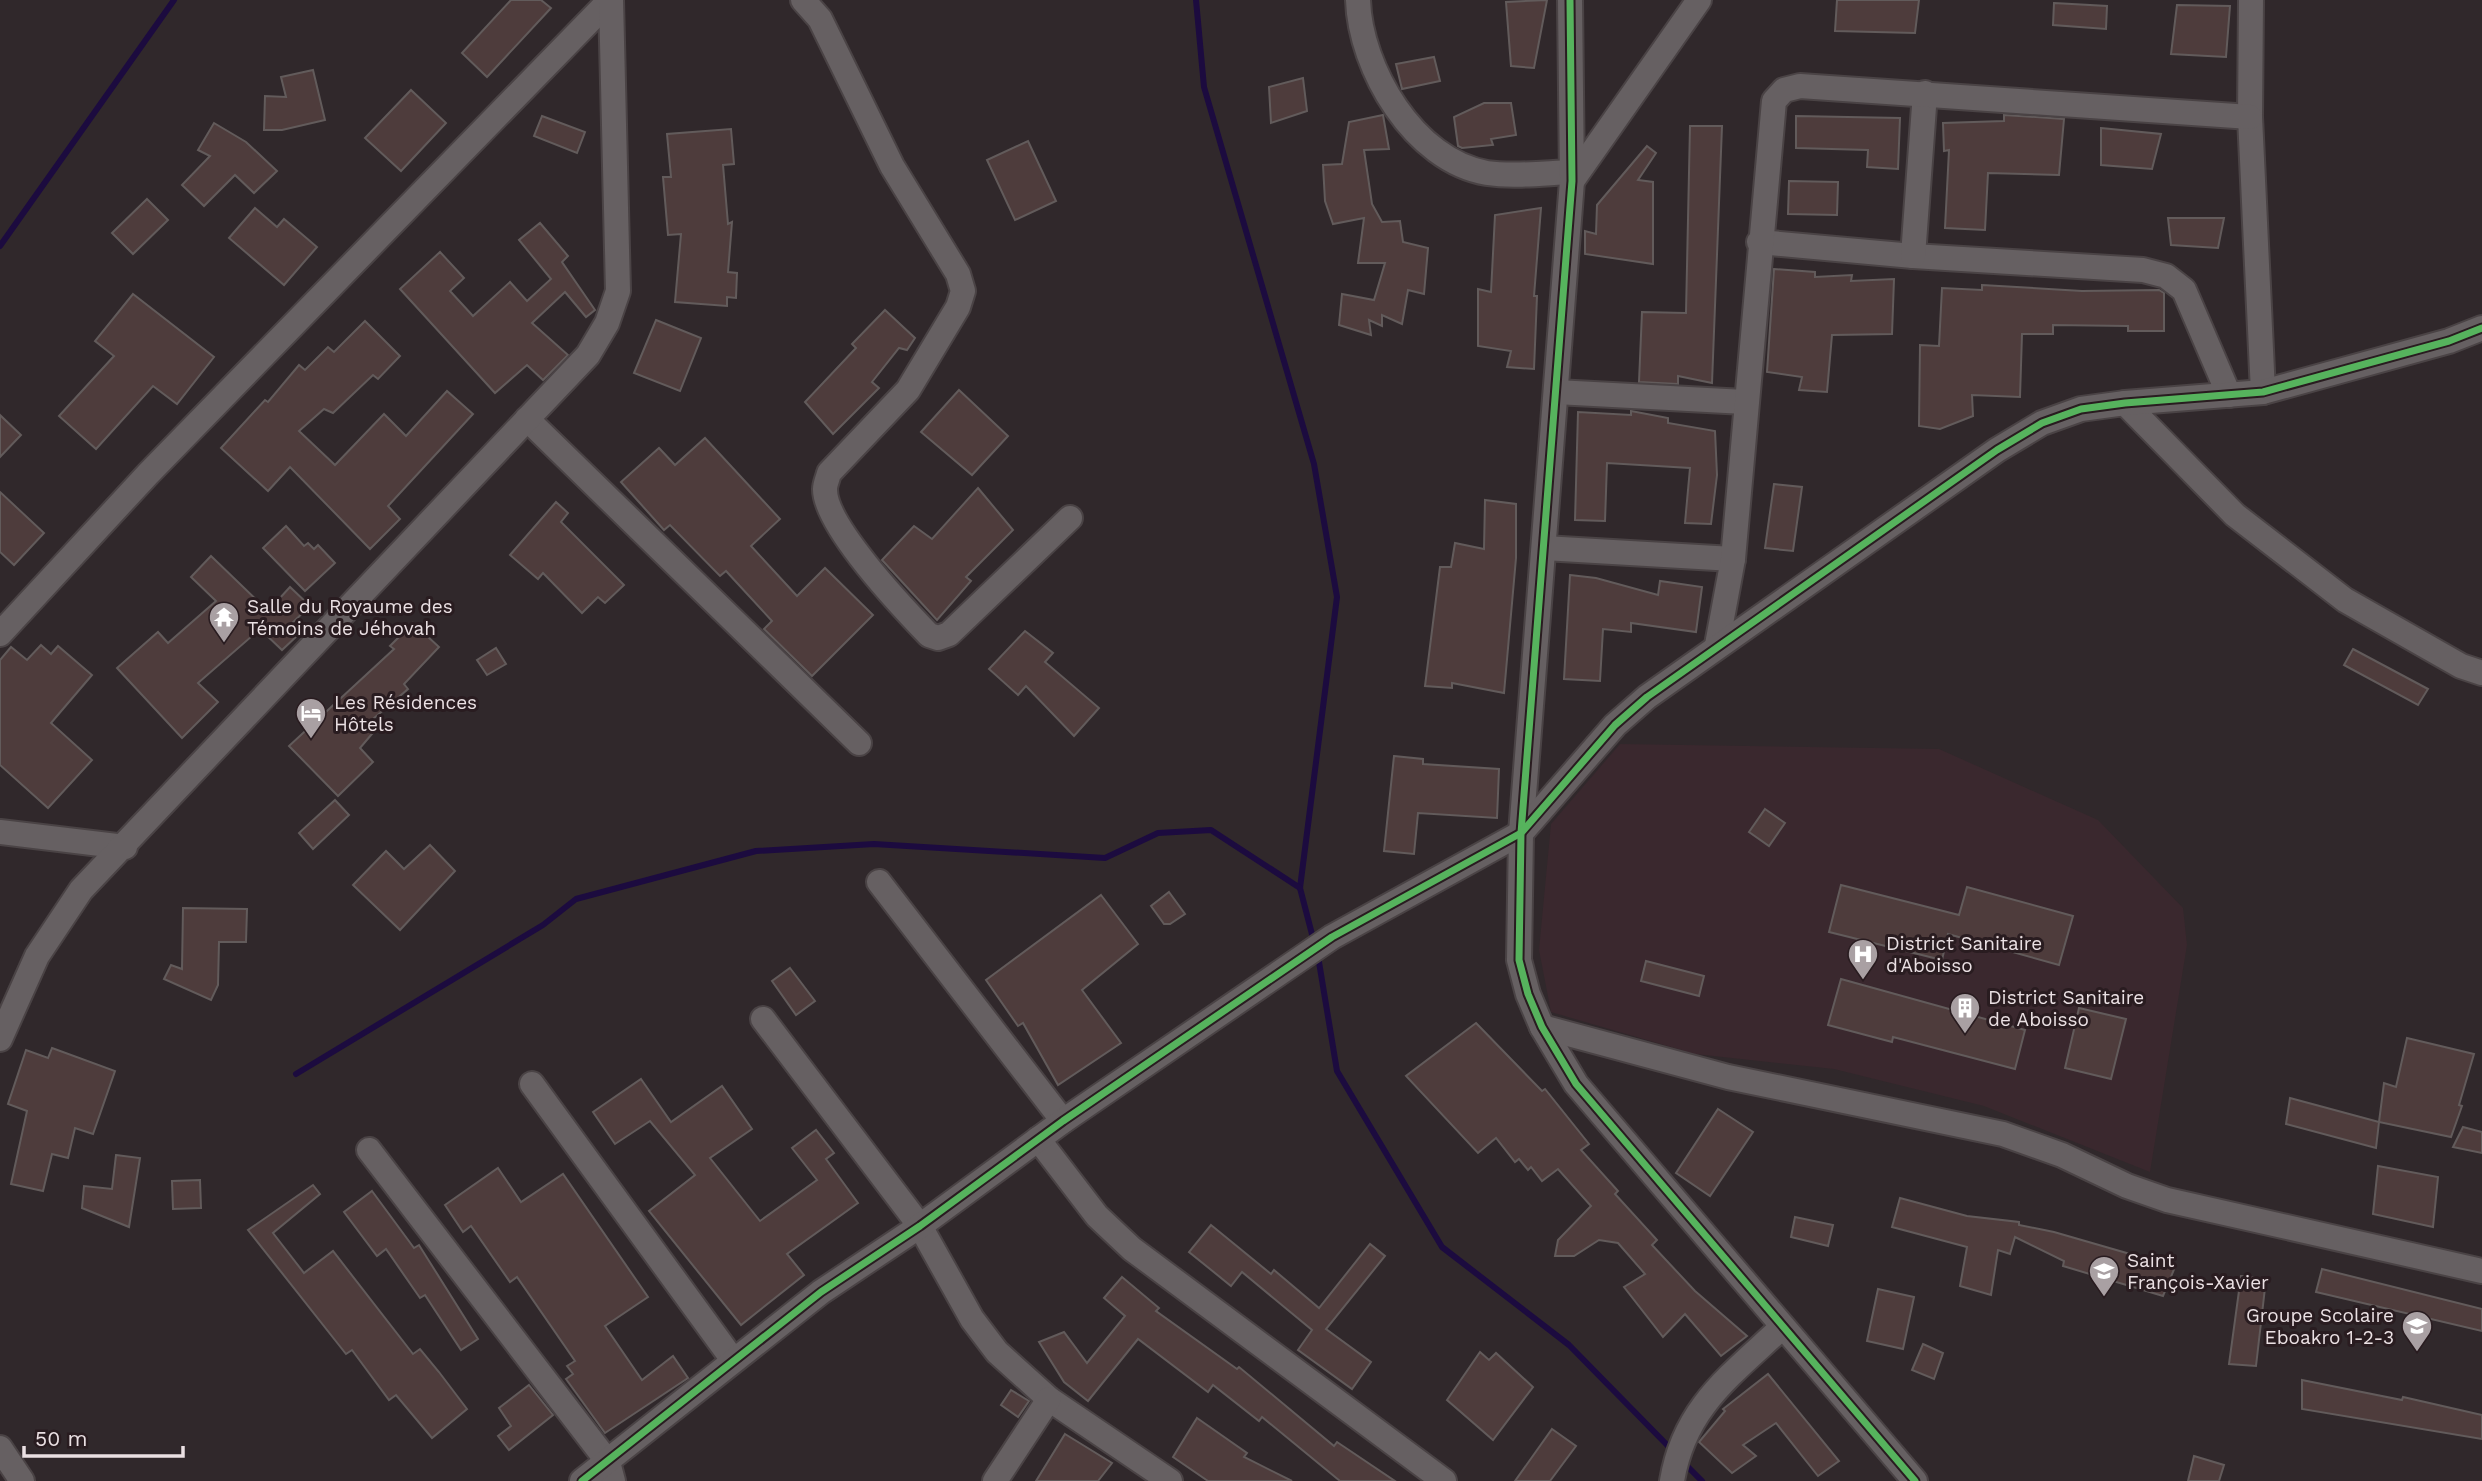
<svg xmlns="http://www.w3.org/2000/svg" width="2482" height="1481" viewBox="0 0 2482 1481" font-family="'Work Sans',sans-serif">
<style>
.built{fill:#3a282e}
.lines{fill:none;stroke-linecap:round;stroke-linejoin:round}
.stream{stroke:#1c0b3f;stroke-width:6}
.building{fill:#4e3c3c;stroke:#625b5b;stroke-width:2}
.minor-casing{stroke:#4a4345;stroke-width:28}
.minor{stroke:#666062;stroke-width:24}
.cycleway-casing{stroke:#291c20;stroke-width:11}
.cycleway{stroke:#56b35d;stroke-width:7}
.labels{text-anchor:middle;stroke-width:6;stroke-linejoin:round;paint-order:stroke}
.poi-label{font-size:19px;fill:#eae0e3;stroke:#291c20;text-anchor:start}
</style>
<rect width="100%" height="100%" fill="#30282b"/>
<path class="built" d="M 1620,744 L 1939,749 L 2098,820 L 2183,908 L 2187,945 L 2150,1172 L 1984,1106 L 1834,1069 L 1695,1054 L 1551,1012 L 1539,950 L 1551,824 Z"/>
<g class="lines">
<g class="stream">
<path d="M 1196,0 L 1204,87 L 1314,464 L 1337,597 L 1300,888 L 1314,942"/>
<path d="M 0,246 L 174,0"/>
<path d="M 1318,956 L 1337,1071 L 1442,1247 L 1569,1345 L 1672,1450"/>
<path d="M 296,1074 L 543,925 L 576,899 L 756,851 L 874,844 L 1105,858 L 1158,833 L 1211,830 L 1300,888"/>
<path d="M 1684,1463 L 1702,1481"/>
</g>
</g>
<g class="building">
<path d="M 511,0 L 541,0 L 551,8 L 487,77 L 462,53 Z"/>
<path d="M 1547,0 L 1534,68 L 1511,66 L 1506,2 Z"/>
<path d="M 1837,0 L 1919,0 L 1915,33 L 1835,31 Z"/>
<path d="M 2054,3 L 2107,6 L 2106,29 L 2053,25 Z"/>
<path d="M 2177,5 L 2230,6 L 2226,57 L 2171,54 Z"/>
<path d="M 1434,57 L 1440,81 L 1402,89 L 1396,64 Z"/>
<path d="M 313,70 L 325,120 L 282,130 L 264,130 L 265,96 L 286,97 L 281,77 Z"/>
<path d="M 1303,78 L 1307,111 L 1271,123 L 1269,87 Z"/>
<path d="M 411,90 L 446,123 L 401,171 L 365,138 Z"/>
<path d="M 1484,103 L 1511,103 L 1516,135 L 1491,139 L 1493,145 L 1462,148 L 1458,146 L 1454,117 Z"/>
<path d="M 1383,115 L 1389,149 L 1364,150 L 1372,204 L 1382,222 L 1400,221 L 1403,242 L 1428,248 L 1424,294 L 1408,290 L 1402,324 L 1382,315 L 1382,326 L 1369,320 L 1371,335 L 1339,325 L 1342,294 L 1374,300 L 1385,263 L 1358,263 L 1364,218 L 1333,224 L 1325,201 L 1323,165 L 1342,164 L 1349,122 Z"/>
<path d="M 2004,115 L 2064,119 L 2059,175 L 1988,173 L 1985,230 L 1945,228 L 1949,150 L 1944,151 L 1943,123 L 2004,121 Z"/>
<path d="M 542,116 L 585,132 L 577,153 L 534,136 Z"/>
<path d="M 1796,116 L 1900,118 L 1898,169 L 1867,167 L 1868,150 L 1796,148 Z"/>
<path d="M 214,123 L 246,142 L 277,171 L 254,193 L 235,175 L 204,206 L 182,185 L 210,156 L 198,150 Z"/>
<path d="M 1690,126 L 1722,126 L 1712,383 L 1678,376 L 1678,384 L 1639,382 L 1642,312 L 1686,313 Z"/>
<path d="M 2101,128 L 2161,134 L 2152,169 L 2101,165 Z"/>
<path d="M 731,129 L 734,164 L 723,165 L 728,224 L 732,222 L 728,272 L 737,273 L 736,298 L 727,297 L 727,306 L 675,302 L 681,234 L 668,235 L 663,177 L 671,177 L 667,134 Z"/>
<path d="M 1028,141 L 1056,201 L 1015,220 L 987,160 Z"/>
<path d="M 1647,146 L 1656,153 L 1638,180 L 1653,182 L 1653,264 L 1585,254 L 1585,231 L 1596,234 L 1597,205 Z"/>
<path d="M 1789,181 L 1838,182 L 1837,215 L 1788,214 Z"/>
<path d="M 147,199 L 168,220 L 133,254 L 112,233 Z"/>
<path d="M 255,208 L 277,227 L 284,219 L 317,247 L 284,285 L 229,238 Z"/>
<path d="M 1541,208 L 1534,296 L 1537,296 L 1534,369 L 1507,367 L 1511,351 L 1478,346 L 1478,289 L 1491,292 L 1495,215 Z"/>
<path d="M 2168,218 L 2224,218 L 2218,248 L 2171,245 Z"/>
<path d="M 540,223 L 568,256 L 562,262 L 595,310 L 586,317 L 565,292 L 532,323 L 568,355 L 543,380 L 527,365 L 495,393 L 400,289 L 440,252 L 464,278 L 450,291 L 473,316 L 510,282 L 527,301 L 551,279 L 519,240 Z"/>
<path d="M 1774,269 L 1815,272 L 1815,277 L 1852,275 L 1851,281 L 1894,279 L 1892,334 L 1832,335 L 1827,392 L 1799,390 L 1802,377 L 1767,372 Z"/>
<path d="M 1982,285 L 2082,291 L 2159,290 L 2164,293 L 2164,331 L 2128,331 L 2128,326 L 2053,325 L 2053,334 L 2022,334 L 2020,397 L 1972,395 L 1973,416 L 1940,429 L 1919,426 L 1920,345 L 1939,346 L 1942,288 L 1982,290 Z"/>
<path d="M 133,294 L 214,357 L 177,404 L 153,386 L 96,449 L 59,416 L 114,356 L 95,341 Z"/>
<path d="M 885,310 L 915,338 L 907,350 L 899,348 L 872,382 L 879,388 L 833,434 L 805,402 L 856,348 L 852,344 Z"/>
<path d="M 656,320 L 701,338 L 680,391 L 634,373 Z"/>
<path d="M 365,321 L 400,356 L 378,379 L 373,375 L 333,413 L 324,409 L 299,431 L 335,465 L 384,414 L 406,436 L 447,391 L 473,414 L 388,506 L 400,519 L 370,549 L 290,467 L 268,491 L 221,448 L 265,400 L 268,402 L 299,365 L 305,370 L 328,347 L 334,352 Z"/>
<path d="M 959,390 L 1008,436 L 972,475 L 921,432 Z"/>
<path d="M 1631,411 L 1668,418 L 1668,423 L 1715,431 L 1717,475 L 1711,524 L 1685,523 L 1690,468 L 1607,463 L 1605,521 L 1575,520 L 1578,412 L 1631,415 Z"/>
<path d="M 0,415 L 21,435 L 0,457 Z"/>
<path d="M 705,438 L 780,519 L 751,546 L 797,596 L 825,568 L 873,615 L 812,676 L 764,629 L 772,621 L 726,571 L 720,576 L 670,525 L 664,530 L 621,482 L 659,448 L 675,465 Z"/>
<path d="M 1774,484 L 1802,487 L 1793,551 L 1765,548 Z"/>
<path d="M 978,488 L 1013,530 L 966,577 L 971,581 L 937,620 L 882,560 L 914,526 L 932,539 Z"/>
<path d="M 0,492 L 44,533 L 14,565 L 0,552 Z"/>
<path d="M 1485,500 L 1516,504 L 1516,558 L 1504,693 L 1452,683 L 1452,688 L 1425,686 L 1440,567 L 1451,567 L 1455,543 L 1484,549 Z"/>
<path d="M 556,502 L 568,513 L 561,522 L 624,585 L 605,603 L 598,597 L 582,613 L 543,573 L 538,579 L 510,555 Z"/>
<path d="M 286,526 L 304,546 L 308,543 L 314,549 L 318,545 L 335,563 L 305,591 L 263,548 Z"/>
<path d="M 211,556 L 268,611 L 290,587 L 310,606 L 289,626 L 298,635 L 282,650 L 260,629 L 198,683 L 218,702 L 182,738 L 117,668 L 158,632 L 168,643 L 216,601 L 191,577 Z"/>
<path d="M 1570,575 L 1596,578 L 1658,595 L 1660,581 L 1702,587 L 1696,632 L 1631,623 L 1631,632 L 1603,629 L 1600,681 L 1564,679 Z"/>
<path d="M 413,623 L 439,647 L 404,684 L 408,689 L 373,719 L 377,728 L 360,748 L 373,762 L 338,796 L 289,746 L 394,649 L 390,646 Z"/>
<path d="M 1025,631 L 1053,653 L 1045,662 L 1099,708 L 1074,736 L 1026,686 L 1018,695 L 989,669 Z"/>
<path d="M 41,645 L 51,654 L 58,646 L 92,675 L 51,723 L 92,760 L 48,808 L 0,765 L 0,660 L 11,647 L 27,660 Z"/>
<path d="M 496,648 L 506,664 L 487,675 L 477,660 Z"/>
<path d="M 2353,649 L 2428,689 L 2418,705 L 2344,665 Z"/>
<path d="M 1394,756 L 1423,759 L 1423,764 L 1499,769 L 1497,818 L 1418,813 L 1414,854 L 1384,851 Z"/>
<path d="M 335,800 L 349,815 L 313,849 L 299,833 Z"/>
<path d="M 1765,809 L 1785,823 L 1769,846 L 1749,832 Z"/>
<path d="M 430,845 L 455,871 L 400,930 L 353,885 L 386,851 L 404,869 Z"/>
<path d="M 1841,885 L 1959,915 L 1967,887 L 2073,916 L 2059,965 L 1948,934 L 1942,960 L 1829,932 Z"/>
<path d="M 1169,892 L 1185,914 L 1170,924 L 1164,924 L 1151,906 Z"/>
<path d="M 1101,895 L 1138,944 L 1082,990 L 1121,1043 L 1058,1085 L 1023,1023 L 1018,1026 L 986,980 Z"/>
<path d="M 183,908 L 247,909 L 246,942 L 219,942 L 218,985 L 211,1000 L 164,979 L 171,965 L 182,969 Z"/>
<path d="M 1646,961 L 1704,976 L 1699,996 L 1641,981 Z"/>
<path d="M 790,968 L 815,1001 L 796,1015 L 772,981 Z"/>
<path d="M 1841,979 L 2025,1030 L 2015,1069 L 1893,1037 L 1892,1042 L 1828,1025 Z"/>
<path d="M 2079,1008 L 2126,1019 L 2111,1079 L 2065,1068 Z"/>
<path d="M 1476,1023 L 1542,1091 L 1545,1089 L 1589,1144 L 1581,1150 L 1618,1191 L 1615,1194 L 1657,1240 L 1652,1245 L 1695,1291 L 1747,1336 L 1721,1356 L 1685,1314 L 1663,1337 L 1624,1287 L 1645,1274 L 1618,1243 L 1599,1240 L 1574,1256 L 1555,1256 L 1558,1240 L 1591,1206 L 1558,1169 L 1542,1181 L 1531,1167 L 1528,1170 L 1519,1159 L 1515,1162 L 1496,1138 L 1478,1153 L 1406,1076 Z"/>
<path d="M 2407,1038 L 2474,1054 L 2459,1105 L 2462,1106 L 2451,1137 L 2379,1122 L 2384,1083 L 2396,1087 Z"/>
<path d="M 52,1048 L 115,1071 L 93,1134 L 75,1128 L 68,1158 L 52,1154 L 43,1191 L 11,1184 L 27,1111 L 8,1104 L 26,1050 L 48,1058 Z"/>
<path d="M 641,1079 L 671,1122 L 722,1086 L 752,1129 L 710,1158 L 760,1221 L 817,1180 L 792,1148 L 816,1130 L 834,1153 L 826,1159 L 858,1203 L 787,1254 L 804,1275 L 741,1325 L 649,1211 L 695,1175 L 650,1121 L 615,1144 L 593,1112 Z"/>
<path d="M 2290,1098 L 2379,1122 L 2376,1148 L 2286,1124 Z"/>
<path d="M 1718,1109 L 1753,1132 L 1710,1196 L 1676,1173 Z"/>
<path d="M 2463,1127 L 2482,1132 L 2482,1153 L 2453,1147 Z"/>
<path d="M 116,1155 L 140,1158 L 129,1227 L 82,1208 L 84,1186 L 112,1189 Z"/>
<path d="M 2378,1166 L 2438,1177 L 2433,1227 L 2373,1214 Z"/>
<path d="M 498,1168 L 521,1202 L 563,1174 L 648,1297 L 605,1326 L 642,1380 L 673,1356 L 688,1378 L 605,1433 L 566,1379 L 573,1374 L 567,1366 L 575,1361 L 517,1277 L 510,1282 L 471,1226 L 463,1232 L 445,1205 Z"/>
<path d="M 200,1180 L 201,1208 L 173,1209 L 172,1181 Z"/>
<path d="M 313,1185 L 320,1194 L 273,1233 L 304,1273 L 333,1251 L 413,1354 L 420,1349 L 439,1372 L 467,1409 L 432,1438 L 396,1395 L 389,1400 L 352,1350 L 346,1354 L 248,1230 Z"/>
<path d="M 372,1191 L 414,1248 L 419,1245 L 478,1339 L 461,1350 L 425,1295 L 420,1298 L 386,1249 L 377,1256 L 344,1212 Z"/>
<path d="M 1900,1198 L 1967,1216 L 2019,1222 L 2019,1225 L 2054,1232 L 2175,1267 L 2163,1296 L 2063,1266 L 2064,1261 L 2015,1237 L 2010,1254 L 1998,1250 L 1991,1295 L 1960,1286 L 1967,1247 L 1892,1227 Z"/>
<path d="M 1795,1217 L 1833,1225 L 1828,1246 L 1791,1237 Z"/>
<path d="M 1211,1225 L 1271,1274 L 1274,1270 L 1319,1308 L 1370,1244 L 1385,1256 L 1326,1329 L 1371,1362 L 1352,1389 L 1298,1350 L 1312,1330 L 1242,1272 L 1231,1286 L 1189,1252 Z"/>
<path d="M 2322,1269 L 2482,1309 L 2482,1331 L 2316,1292 Z"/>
<path d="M 2241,1276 L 2266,1279 L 2256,1366 L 2229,1364 Z"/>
<path d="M 1122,1277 L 1159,1308 L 1156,1311 L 1237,1369 L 1239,1367 L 1334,1446 L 1337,1442 L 1395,1481 L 1340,1481 L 1262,1417 L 1259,1421 L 1213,1385 L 1208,1392 L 1138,1339 L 1088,1401 L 1064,1382 L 1039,1342 L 1064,1332 L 1087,1363 L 1125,1316 L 1104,1298 Z"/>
<path d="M 1878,1289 L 1914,1297 L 1903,1349 L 1867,1341 Z"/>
<path d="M 1923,1344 L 1943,1353 L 1934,1379 L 1912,1370 Z"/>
<path d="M 1480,1352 L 1489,1360 L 1496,1353 L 1533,1387 L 1493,1440 L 1447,1400 Z"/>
<path d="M 1768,1374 L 1839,1461 L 1818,1476 L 1776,1423 L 1743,1445 L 1756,1456 L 1732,1473 L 1699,1442 L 1725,1411 L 1723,1409 Z"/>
<path d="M 2302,1380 L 2402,1400 L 2403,1397 L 2482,1415 L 2482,1439 L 2302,1409 Z"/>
<path d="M 529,1385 L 553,1415 L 509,1450 L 498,1436 L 511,1426 L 499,1408 Z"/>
<path d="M 1011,1390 L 1029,1401 L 1018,1417 L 1001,1405 Z"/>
<path d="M 1197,1418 L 1247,1453 L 1244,1457 L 1292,1481 L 1208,1481 L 1173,1457 Z"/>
<path d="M 1552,1429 L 1576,1446 L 1550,1481 L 1515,1481 Z"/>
<path d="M 1065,1434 L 1112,1463 L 1098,1481 L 1036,1481 Z"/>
<path d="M 2194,1456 L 2224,1465 L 2219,1481 L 2188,1481 Z"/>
</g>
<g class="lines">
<g class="minor-casing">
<g id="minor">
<path d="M 803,0 L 820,19 L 892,166 L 958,274 L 963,291 L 958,307 L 908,390 L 829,473 C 828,478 825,484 825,489 C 824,525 903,608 929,635 L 938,638 L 949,634 L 1070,518"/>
<path d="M 1358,0 C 1360,68 1414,161 1487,173 C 1514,177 1545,173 1572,172"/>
<path d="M 1570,0 L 1572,181 L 1521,833 L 1519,960 L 1528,994 L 1542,1027 L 1576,1084 L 1915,1481"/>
<path d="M 2251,0 L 2250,117 L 2263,392"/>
<path d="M 1572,181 L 1699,0"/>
<path d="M 1759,242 L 1913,256 L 2143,270 L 2166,276 L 2184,290 L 2229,395"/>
<path d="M 1913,256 L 1925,93"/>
<path d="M 1556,392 L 1745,402"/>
<path d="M 2125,403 L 2235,515 L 2345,600 L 2461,666 L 2482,673"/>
<path d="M 527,419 L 859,743"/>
<path d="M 1544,548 L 1733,559"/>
<path d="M 0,634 L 148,474 L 608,2"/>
<path d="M 1717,645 L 1733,559 L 1774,101 L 1784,90 L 1800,86 L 2250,117"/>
<path d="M 0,832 L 125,847"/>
<path d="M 879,882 L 1063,1121"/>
<path d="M 763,1019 L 920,1226 L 972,1319 L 997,1352 L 1049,1399 L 1170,1481"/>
<path d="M 1542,1027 L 1728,1077 L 2003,1134 L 2062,1155 L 2127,1186 L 2167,1200 L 2482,1271"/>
<path d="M 0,1039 L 37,956 L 81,890 L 588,355 L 607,323 L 618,291 L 611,0"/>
<path d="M 532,1084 L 733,1360"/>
<path d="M 1038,1139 L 1097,1216 L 1132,1249 L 1444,1481"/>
<path d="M 369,1150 L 608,1462 L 613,1481"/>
<path d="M 0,1448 L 22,1481"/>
<path d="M 582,1481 L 821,1292 L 920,1226 L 1063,1121 L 1332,937 L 1521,833 L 1615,725 L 1647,697 L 1997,450 L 2042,423 L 2081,409 L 2125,403 L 2263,392 L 2449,341 L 2482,328"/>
<path d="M 995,1481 L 1049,1399"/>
<path d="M 1672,1481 C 1684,1408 1730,1376 1781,1328"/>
</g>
</g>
<use href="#minor" class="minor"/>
<g class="cycleway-casing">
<g id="cycleway">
<path d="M 1570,0 L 1572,181 L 1521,833 L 1519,960 L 1528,994 L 1542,1027 L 1576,1084 L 1915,1481"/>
<path d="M 582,1481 L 821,1292 L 920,1226 L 1063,1121 L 1332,937 L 1521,833 L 1615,725 L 1647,697 L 1997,450 L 2042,423 L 2081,409 L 2125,403 L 2263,392 L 2449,341 L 2482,328"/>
</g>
</g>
<use href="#cycleway" class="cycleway"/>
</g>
<defs>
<g id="temple-pin" transform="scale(1.575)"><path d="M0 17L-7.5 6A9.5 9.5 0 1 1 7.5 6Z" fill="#a9a0a3" stroke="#291c20"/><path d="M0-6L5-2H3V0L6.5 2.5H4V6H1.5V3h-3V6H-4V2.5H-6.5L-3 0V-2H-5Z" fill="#fff"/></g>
<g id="hotel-pin" transform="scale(1.575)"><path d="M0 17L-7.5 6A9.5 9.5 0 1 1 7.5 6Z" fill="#a9a0a3" stroke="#291c20"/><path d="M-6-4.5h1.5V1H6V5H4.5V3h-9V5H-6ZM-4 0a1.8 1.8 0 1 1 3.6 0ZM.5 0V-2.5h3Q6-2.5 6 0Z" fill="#fff"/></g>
<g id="hospital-pin" transform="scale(1.575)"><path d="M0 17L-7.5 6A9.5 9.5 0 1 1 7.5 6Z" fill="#a9a0a3" stroke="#291c20"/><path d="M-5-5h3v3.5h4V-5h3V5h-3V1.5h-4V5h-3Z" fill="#fff"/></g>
<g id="building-pin" transform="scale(1.575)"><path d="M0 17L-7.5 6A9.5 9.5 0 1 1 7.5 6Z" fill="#a9a0a3" stroke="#291c20"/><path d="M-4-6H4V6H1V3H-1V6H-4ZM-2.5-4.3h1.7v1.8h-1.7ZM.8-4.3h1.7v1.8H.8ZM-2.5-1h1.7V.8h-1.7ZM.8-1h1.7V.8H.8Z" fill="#fff"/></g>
<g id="school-pin" transform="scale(1.575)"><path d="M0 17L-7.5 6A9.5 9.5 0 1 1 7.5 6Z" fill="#a9a0a3" stroke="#291c20"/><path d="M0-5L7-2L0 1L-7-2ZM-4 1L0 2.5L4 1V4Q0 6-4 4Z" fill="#fff"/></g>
</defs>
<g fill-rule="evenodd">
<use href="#temple-pin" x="224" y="617"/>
<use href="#hotel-pin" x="311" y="713"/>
<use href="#hospital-pin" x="1863" y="954"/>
<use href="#building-pin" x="1965" y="1008"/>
<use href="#school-pin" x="2104" y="1271"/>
<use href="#school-pin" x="2417" y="1326"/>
</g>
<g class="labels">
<g class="poi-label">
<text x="247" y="613">Salle du Royaume des<tspan x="247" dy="22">Témoins de Jéhovah</tspan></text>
<text x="334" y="709">Les Résidences<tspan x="334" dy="22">Hôtels</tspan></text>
<text x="1886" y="950">District Sanitaire<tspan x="1886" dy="22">d'Aboisso</tspan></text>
<text x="1988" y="1004">District Sanitaire<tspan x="1988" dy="22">de Aboisso</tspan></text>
<text x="2127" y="1267">Saint<tspan x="2127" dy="22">François-Xavier</tspan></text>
<text x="2394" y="1322" text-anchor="end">Groupe Scolaire<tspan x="2394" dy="22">Eboakro 1-2-3</tspan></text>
</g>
</g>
<path d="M24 1446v10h159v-10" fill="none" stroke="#eae0e3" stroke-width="3.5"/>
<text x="35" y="1446" font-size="21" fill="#eae0e3" stroke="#291c20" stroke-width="5" paint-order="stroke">50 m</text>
</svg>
